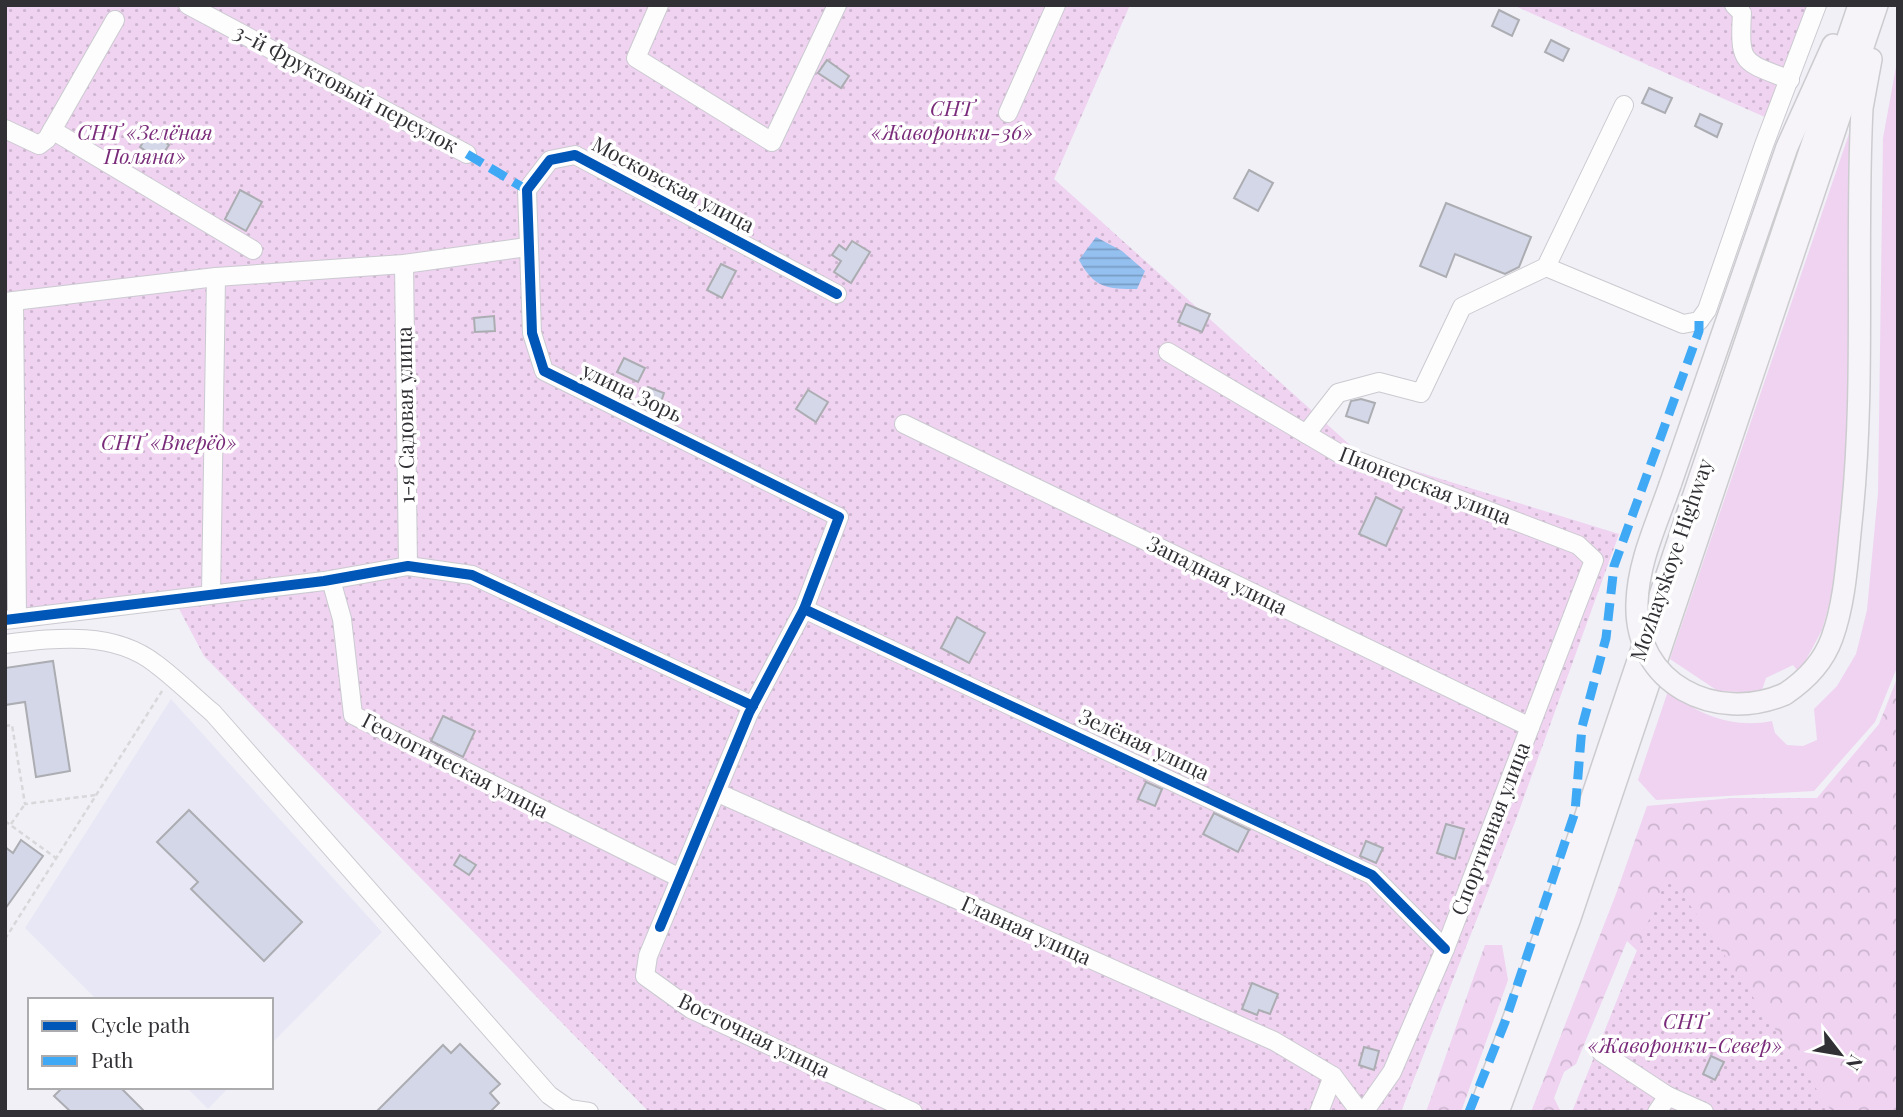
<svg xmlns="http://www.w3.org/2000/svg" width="1903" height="1117" viewBox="0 0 1903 1117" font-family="'Playfair Display',serif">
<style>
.built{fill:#e8e7f5}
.grass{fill:#efd3f1}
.forest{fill:url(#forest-crowns)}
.park{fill:url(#park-dots)}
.water{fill:url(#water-rules)}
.building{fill:#d3d7e7;stroke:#acadb2;stroke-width:2}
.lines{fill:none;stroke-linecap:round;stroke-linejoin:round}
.minor-casing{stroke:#cbcad0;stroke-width:20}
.major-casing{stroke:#cccccf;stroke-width:24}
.path{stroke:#d8d8db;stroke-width:2.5;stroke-dasharray:5 3.5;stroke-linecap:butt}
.minor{stroke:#fdfdfe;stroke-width:18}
.major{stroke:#f6f4f9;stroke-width:21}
.major-bridge-casing{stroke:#cccccf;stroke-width:24;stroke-linecap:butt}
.major-bridge{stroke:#f6f4f9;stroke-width:21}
.quiet{stroke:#3fa9f5;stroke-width:9;stroke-dasharray:18 9;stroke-linecap:butt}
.cycleway-casing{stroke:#fff;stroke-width:15}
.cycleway{stroke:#0057b8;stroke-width:10}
.labels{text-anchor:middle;stroke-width:7;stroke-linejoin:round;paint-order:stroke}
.street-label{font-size:21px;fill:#303035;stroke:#fff}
.park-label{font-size:21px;font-style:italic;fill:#792b79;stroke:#fff}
</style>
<defs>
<pattern id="forest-crowns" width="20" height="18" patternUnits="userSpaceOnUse" patternTransform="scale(1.75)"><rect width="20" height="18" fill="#efd3f1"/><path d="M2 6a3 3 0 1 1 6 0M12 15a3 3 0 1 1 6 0" fill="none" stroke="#cdb5cf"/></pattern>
<pattern id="park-dots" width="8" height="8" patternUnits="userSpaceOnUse" patternTransform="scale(1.75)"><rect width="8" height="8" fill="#efd3f1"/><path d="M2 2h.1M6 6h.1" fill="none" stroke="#cdb5cf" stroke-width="1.8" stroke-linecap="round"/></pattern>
<pattern id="water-rules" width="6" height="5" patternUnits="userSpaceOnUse" patternTransform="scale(1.75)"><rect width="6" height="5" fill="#94c0f0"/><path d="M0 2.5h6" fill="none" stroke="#799cc3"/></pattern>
</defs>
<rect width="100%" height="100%" fill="#f0f0f6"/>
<g class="built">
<path d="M 171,699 L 382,932 L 271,1044 L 271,1000 L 97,1000 L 25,928 Z"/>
<path d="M 186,1087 L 229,1087 L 208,1109 Z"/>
</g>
<g class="grass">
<path d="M 1898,56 L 1898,665 L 1875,722 L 1814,791 L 1656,800 L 1638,780 L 1668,691 C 1698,715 1735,729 1772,721 L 1775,733 L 1787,745 L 1803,746 L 1817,740 L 1814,709 L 1837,686 L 1856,654 L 1867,610 L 1878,493 L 1883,138 Z"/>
<path d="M 1853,122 L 1847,449 L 1835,582 L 1822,630 L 1799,673 L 1793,665 L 1766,678 L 1761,693 L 1718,691 L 1670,659 Z"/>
</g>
<g class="forest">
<path d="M 1898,676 L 1898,1112 L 1805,1112 L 1627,941 L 1576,1064 L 1564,1072 L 1554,1098 L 1561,1112 L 1531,1112 L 1616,894 L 1647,806 L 1732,798 L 1817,798 L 1879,724 Z"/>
<path d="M 1485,945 L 1502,945 L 1508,980 L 1461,1112 L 1426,1112 Z"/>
</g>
<g class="park">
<path d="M 5,5 L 1130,5 L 1054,179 L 1360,454 L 1619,534 L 1515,822 L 1401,1112 L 649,1112 L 204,656 L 177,605 L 5,626 Z"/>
<path d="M 1513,5 L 1809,5 L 1767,118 Z"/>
<path d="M 1668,873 L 1832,1112 L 1572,1112 Z"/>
</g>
<path class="water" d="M 1096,237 L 1122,251 L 1145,271 L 1137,289 C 1107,289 1094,288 1079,260 Z"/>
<g class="building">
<path d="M 1499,10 L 1519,20 L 1512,36 L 1492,26 Z"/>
<path d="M 1551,40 L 1569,49 L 1563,61 L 1545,52 Z"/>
<path d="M 827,60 L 849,76 L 841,88 L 818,73 Z"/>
<path d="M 1649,88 L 1672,98 L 1665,113 L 1642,103 Z"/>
<path d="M 1700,114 L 1722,124 L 1717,137 L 1695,126 Z"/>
<path d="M 150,132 L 169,145 L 159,160 L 140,147 Z"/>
<path d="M 1249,170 L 1273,183 L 1258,211 L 1234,198 Z"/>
<path d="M 240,190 L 262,202 L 246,231 L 225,219 Z"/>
<path d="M 1446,203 L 1531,237 L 1519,267 L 1505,274 L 1455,254 L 1446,277 L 1420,266 Z"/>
<path d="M 852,241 L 870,252 L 851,283 L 834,272 L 841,261 L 832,255 L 839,245 L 846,250 Z"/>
<path d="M 721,264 L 736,271 L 722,298 L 707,290 Z"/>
<path d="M 1186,304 L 1210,314 L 1202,332 L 1178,322 Z"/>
<path d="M 494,316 L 495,331 L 475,332 L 474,318 Z"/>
<path d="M 624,358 L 645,368 L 638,382 L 617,372 Z"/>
<path d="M 648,387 L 664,393 L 659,408 L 642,401 Z"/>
<path d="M 808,390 L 828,402 L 816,422 L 796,409 Z"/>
<path d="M 1361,399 L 1375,403 L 1368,423 L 1346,416 L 1351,401 Z"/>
<path d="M 1376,497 L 1402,510 L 1386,546 L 1359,534 Z"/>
<path d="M 957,617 L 985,633 L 969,663 L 941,648 Z"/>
<path d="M 53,661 L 70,771 L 36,777 L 25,702 L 5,705 L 5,668 Z"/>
<path d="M 443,716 L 475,731 L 463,757 L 431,741 Z"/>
<path d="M 1146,782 L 1162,789 L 1155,806 L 1138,799 Z"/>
<path d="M 189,810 L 302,922 L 264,961 L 191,889 L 198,882 L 157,842 Z"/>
<path d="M 1214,813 L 1249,830 L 1238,852 L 1203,834 Z"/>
<path d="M 1446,824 L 1464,829 L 1455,859 L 1437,853 Z"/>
<path d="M 21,840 L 43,856 L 5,909 L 5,847 L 13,853 Z"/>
<path d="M 1366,841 L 1383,848 L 1376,863 L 1360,856 Z"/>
<path d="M 460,855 L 476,865 L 469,875 L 454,865 Z"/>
<path d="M 1252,983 L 1278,994 L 1270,1014 L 1259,1010 L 1257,1015 L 1242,1009 Z"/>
<path d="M 460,1044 L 500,1084 L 490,1093 L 499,1103 L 490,1112 L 376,1112 L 443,1045 L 451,1053 Z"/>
<path d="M 1364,1047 L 1379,1051 L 1374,1070 L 1359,1065 Z"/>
<path d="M 1711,1056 L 1724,1062 L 1715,1080 L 1703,1074 Z"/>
<path d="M 63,1087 L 120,1087 L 145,1112 L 71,1112 L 54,1096 Z"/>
</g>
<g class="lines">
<g class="minor-casing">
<g id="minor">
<path d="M 188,5 L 467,154"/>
<path d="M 659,5 L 636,58 L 772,142 L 837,5"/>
<path d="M 1734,5 L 1742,13 C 1739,66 1743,61 1790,80"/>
<path d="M 1008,113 L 1056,5"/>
<path d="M 5,129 L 39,145 L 47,139 L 115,20"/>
<path d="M 52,130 L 253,250"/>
<path d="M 404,264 L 408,566"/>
<path d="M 1546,267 L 1683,324 L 1699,321 L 1707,310 L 1764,145 L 1817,5"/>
<path d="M 837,294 L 575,155 L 550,160 L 527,190 L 532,333 L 544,371 L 839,517 L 804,609 L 749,713 L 648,956 L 645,976 L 691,1009 L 913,1112"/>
<path d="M 14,301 L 17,618"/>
<path d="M 5,302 L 216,277 L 404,264 L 527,247"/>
<path d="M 1168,352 L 1340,454 L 1578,545 L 1594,560 L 1445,949 L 1392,1072 L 1364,1112"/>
<path d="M 904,424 L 1530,727"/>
<path d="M 1306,434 L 1338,393 L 1379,382 L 1421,393 L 1462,307 L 1546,267 L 1624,105"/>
<path d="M 331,580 L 342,619 L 353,715 L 680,878"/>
<path d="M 211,594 L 216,277"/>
<path d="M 804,609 L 1372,875 L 1445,949"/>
<path d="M 5,620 L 324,581 L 408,566 L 472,575 L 753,706"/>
<path d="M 5,644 C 55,638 113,630 156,664 C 176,679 194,697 213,713 L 549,1095 L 569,1109 L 589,1112"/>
<path d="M 716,792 L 1274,1041 L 1333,1076 L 1360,1112"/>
<path d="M 1601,1052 L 1668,1096"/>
<path d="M 1319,1112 L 1333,1076"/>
<path d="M 1657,1112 L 1668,1096 L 1704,1112"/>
</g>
</g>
<g class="major-casing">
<g id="major">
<path d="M 1670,485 L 1787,147 L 1833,45"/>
<path d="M 1785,694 C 1806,680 1823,663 1832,638 C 1845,602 1847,561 1851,523 C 1866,385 1855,246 1862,108 L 1871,59"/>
<path d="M 1479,1112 L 1553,913 L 1859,5"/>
<path d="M 1498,1112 L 1570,918 L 1877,5"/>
</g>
</g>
<g class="path">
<path d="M 5,726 L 12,725 L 25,804 L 96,795"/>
<path d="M 5,821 L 56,858"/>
<path d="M 11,824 L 25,804"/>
<path d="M 5,939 L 162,691"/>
</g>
<use href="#minor" class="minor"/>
<use href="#major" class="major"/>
<g class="major-bridge-casing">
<path id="major-bridge" d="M 1670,485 C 1657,523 1638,562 1637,603 C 1634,684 1716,724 1785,694"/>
</g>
<use href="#major-bridge" class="major-bridge"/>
<g class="quiet">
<path d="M 467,154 L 527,190"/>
<path d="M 1469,1112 L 1505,1022 L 1575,812 L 1582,727 L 1606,638 L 1614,566 L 1699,331 L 1699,321"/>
</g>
<g class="cycleway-casing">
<g id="cycleway">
<path d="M 804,609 L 1372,875 L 1445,949"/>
<path d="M 5,620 L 324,581 L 408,566 L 472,575 L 753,706"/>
<path d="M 660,927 L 749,713 L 804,609 L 839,517 L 544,371 L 532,333 L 527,190 L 550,160 L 575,155 L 837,294"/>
</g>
</g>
<use href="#cycleway" class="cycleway"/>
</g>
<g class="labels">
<g class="street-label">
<text transform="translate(346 89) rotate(28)" y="7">3-й Фруктовый переулок</text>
<text transform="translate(673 185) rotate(28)" y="7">Московская улица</text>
<text transform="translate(632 393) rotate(26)" y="7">улица Зорь</text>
<text transform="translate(406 415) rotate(-91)" y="7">1-я Садовая улица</text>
<text transform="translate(1425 486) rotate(21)" y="7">Пионерская улица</text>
<text transform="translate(1672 560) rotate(-71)" y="7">Mozhayskoye Highway</text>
<text transform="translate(1217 576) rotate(26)" y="7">Западная улица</text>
<text transform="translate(1144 745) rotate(25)" y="7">Зелёная улица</text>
<text transform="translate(455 766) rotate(27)" y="7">Геологическая улица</text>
<text transform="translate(1491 829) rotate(-69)" y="7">Спортивная улица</text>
<text transform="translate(1026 931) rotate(24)" y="7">Главная улица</text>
<text transform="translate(754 1036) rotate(26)" y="7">Восточная улица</text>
</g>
<g class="park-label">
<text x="952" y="116">СНТ<tspan x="952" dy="24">«Жаворонки-36»</tspan></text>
<text x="145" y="140">СНТ «Зелёная<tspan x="145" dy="24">Поляна»</tspan></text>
<text x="169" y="450">СНТ «Вперёд»</text>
<text x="1685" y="1029">СНТ<tspan x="1685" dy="24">«Жаворонки-Север»</tspan></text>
</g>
</g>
<rect width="1903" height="1117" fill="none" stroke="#303035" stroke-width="14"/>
<rect x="28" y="998" width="245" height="91" fill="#ffffff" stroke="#acacae" stroke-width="2"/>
<rect x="42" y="1021" width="35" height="10" fill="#0057b8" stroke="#acacae" stroke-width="2"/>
<text x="91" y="1033" font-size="21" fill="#303035">Cycle path</text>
<rect x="42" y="1056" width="35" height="10" fill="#3fa9f5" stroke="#acacae" stroke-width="2"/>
<text x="91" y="1068" font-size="21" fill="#303035">Path</text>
<g transform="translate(1840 1054) rotate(121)" stroke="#ffffff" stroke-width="5" paint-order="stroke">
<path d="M0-5L12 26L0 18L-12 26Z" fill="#303035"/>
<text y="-10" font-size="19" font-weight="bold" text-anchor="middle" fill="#303035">N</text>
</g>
</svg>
